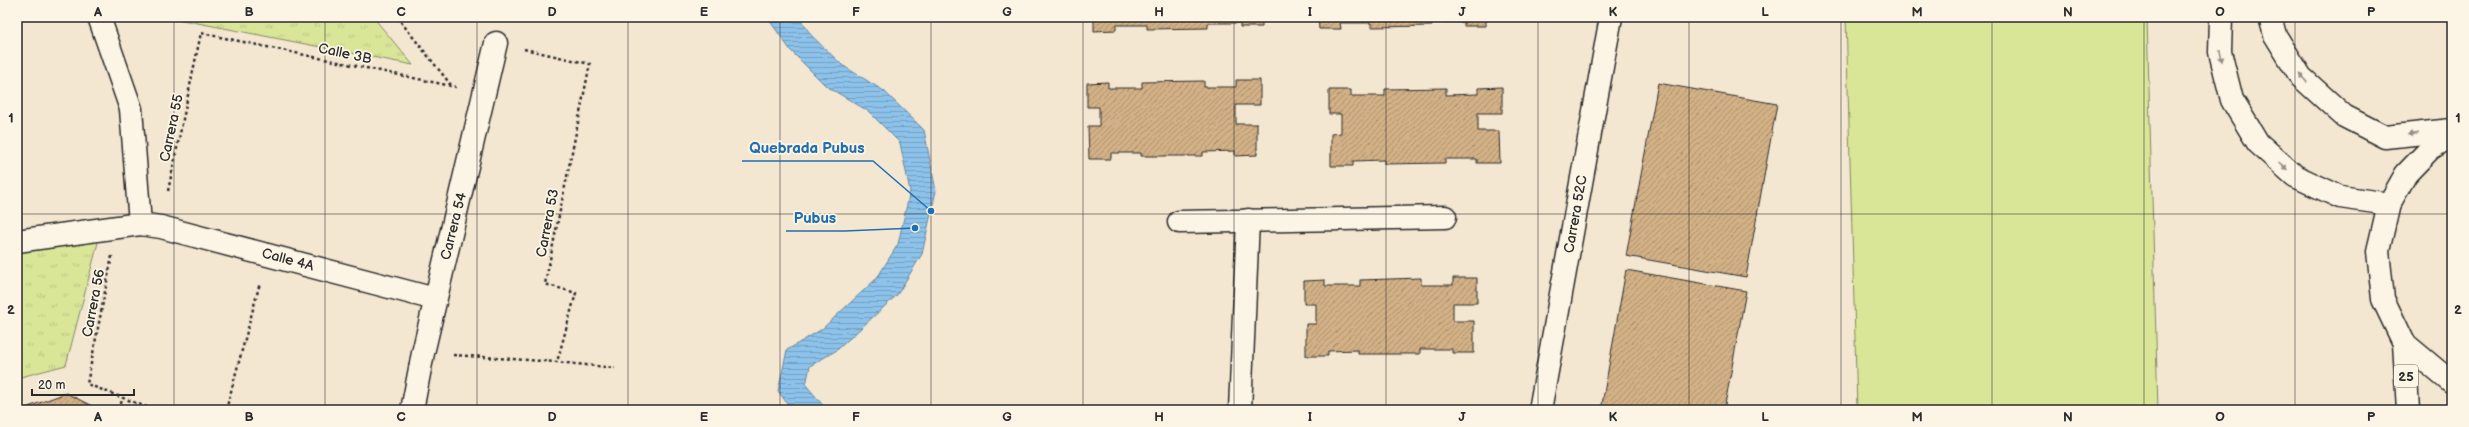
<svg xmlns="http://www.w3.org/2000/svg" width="2469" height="427" viewBox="0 0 2469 427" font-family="'Balsamiq Sans',sans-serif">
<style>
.park{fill:url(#park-tufts);stroke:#828862}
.garden{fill:#d9e698;stroke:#828862}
.water{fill:url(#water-rules);stroke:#66869e}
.building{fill:url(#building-hatch);stroke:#2b2b2b}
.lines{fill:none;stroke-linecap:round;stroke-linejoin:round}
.minor-casing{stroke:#2b2b2b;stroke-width:25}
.trunk-casing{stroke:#2b2b2b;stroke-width:25}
.path{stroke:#2b2b2b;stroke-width:2.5;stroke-dasharray:3 3;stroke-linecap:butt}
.minor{stroke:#fcf5e5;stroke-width:22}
.trunk{stroke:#fcf5e5;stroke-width:22}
.oneway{fill:#949088}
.grid{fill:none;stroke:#2b2b2b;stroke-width:1;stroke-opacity:0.55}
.labels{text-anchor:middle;stroke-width:3.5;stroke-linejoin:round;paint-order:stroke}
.shield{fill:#fcf5e5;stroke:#6a6863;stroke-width:1}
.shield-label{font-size:13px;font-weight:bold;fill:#2b2b2b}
.street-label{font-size:14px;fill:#2b2b2b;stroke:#fcf5e5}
.leader{fill:none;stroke:#1f6fb2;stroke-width:1.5}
.callout-dot{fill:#1f6fb2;stroke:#fcf5e5;stroke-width:1.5}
.callout-label{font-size:15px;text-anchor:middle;font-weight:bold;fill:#1f6fb2;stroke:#fcf5e5;stroke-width:3.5;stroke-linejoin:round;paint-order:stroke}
.neatline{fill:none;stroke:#2b2b2b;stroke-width:1.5}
.grid-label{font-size:13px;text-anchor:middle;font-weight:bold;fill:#2b2b2b}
</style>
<defs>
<pattern id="park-tufts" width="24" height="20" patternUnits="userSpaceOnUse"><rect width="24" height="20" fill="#d9e698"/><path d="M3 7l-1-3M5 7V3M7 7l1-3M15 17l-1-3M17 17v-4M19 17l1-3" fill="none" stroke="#bac583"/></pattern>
<pattern id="water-rules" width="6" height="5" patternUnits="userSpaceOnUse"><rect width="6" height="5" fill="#8dc3eb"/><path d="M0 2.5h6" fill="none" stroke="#739fbf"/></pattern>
<pattern id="building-hatch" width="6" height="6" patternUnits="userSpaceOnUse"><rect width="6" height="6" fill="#d3b186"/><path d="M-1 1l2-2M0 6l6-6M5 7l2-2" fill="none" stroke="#ab906e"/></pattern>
</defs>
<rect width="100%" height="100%" fill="#f4e7d2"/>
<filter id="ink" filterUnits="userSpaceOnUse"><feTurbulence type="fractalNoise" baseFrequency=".025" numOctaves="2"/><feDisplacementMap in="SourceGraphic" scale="8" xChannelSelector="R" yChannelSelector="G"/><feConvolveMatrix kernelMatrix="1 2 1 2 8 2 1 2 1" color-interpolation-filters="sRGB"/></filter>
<g filter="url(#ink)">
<g class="park">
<path d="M 167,17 L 373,17 L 413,65 Z"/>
<path d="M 100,235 L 66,365 L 17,378 L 17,249 Z"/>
</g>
<path class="garden" d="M 1846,17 L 2147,17 L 2158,410 L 1857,410 Z"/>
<path class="water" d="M 767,17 L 799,17 L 811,35 L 842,65 L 884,91 L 924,130 L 936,191 L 922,254 L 897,295 L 837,350 L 810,366 L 806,385 L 827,410 L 792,410 L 778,391 L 787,350 L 822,329 L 877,278 L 898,244 L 910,191 L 900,143 L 868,111 L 826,86 L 791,51 Z"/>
<g class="building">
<path d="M 1094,17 L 1262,17 L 1262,27 L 1240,27 L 1240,23 L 1208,23 L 1208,28 L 1147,29 L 1147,25 L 1116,25 L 1116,30 L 1094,31 Z"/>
<path d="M 1318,17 L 1486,17 L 1486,26 L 1464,26 L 1464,22 L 1432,22 L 1432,26 L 1371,27 L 1371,23 L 1340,23 L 1341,29 L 1319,29 Z"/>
<path d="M 1236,80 L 1260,80 L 1260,105 L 1236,105 L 1236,124 L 1257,124 L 1257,155 L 1235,156 L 1235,151 L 1203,152 L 1203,156 L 1141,156 L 1141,153 L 1111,153 L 1111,159 L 1089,159 L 1088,126 L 1099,126 L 1099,107 L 1087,107 L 1087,83 L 1108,82 L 1108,88 L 1142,88 L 1142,82 L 1204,81 L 1204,87 L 1236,87 Z"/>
<path d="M 1658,83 L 1777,104 L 1746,277 L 1626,256 Z"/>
<path d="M 1502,87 L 1502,113 L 1478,113 L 1478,131 L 1499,131 L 1500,163 L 1477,163 L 1477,159 L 1445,159 L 1445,163 L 1384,164 L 1384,160 L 1353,161 L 1353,166 L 1331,166 L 1331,134 L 1341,133 L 1341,114 L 1329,114 L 1329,90 L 1351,90 L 1351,96 L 1385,96 L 1385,89 L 1446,88 L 1446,95 L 1478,94 L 1478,88 Z"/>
<path d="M 1626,270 L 1746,291 L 1724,410 L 1601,410 Z"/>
<path d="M 1421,278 L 1421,285 L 1453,285 L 1453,278 L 1477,278 L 1477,303 L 1453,303 L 1453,321 L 1474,321 L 1474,353 L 1452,353 L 1452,349 L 1420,349 L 1420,354 L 1358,354 L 1358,350 L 1328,351 L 1328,356 L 1306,356 L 1306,324 L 1316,324 L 1316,304 L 1304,304 L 1304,281 L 1325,280 L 1325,286 L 1360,286 L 1360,280 Z"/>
<path d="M 66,393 L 100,410 L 20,410 Z"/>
</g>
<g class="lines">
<g class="minor-casing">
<g id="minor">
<path d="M 99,17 L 131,109 L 140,224"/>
<path d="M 2221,17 L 2220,52 L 2232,100 L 2258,143 L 2295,176 L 2340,197 L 2389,204"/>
<path d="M 2270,17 L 2275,35 L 2301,77 L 2344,116 L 2385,137 L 2452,130"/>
<path d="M 1179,222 L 1445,217"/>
<path d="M 17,241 L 140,224 L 161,227 L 435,299"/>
<path d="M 412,410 L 423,353 L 496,43"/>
<path d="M 1240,410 L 1248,220"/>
<path d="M 1540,410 L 1611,17"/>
</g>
</g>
<g class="trunk-casing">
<g id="trunk">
<path d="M 2452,135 L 2430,149 L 2406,174 L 2389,204 L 2378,251 L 2383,299 L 2404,343 L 2452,383"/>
<path d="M 2404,343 L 2408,410"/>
</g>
</g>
<g class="path">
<path d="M 397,17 L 451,85"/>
<path d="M 524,49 L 590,64 L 545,284 L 576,293 L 557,362"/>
<path d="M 168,191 L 201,33 L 456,87"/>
<path d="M 112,256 L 87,384 L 154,410"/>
<path d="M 453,355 L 557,362 L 615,368"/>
<path d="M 120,410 L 122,398"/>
<path d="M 226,410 L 260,283"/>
</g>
<use href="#minor" class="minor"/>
<use href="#trunk" class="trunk"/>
</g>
<defs><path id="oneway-solid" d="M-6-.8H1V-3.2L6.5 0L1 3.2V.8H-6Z"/></defs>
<g class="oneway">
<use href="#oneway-solid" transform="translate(2221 56) rotate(79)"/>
<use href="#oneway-solid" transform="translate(2303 78) rotate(-133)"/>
<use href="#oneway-solid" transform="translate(2413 134) rotate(174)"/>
<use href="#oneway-solid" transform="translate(2283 166) rotate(42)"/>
</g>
</g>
<path class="grid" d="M 174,17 L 174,410M 325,17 L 325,410M 477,17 L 477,410M 628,17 L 628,410M 780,17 L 780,410M 931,17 L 931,410M 1083,17 L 1083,410M 1234,17 L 1234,410M 1386,17 L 1386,410M 1538,17 L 1538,410M 1689,17 L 1689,410M 1841,17 L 1841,410M 1992,17 L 1992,410M 2144,17 L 2144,410M 2295,17 L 2295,410M 17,214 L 2452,214"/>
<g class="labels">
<rect class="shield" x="2394" y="365" width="24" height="22" rx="3"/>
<g class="shield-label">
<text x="2406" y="381">25</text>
</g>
<g class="street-label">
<text transform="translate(345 53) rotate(12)" y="5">Calle 3B</text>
<text transform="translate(171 128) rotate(-78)" y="5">Carrera 55</text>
<text transform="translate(1575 214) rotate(-80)" y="5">Carrera 52C</text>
<text transform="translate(547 223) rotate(-79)" y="5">Carrera 53</text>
<text transform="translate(453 226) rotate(-76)" y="5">Carrera 54</text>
<text transform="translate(288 259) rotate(15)" y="5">Calle 4A</text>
<text transform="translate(93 303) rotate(-79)" y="5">Carrera 56</text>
</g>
</g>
<path class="leader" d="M931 211L873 161H742M915 228L845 231H786"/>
<g class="callout-dot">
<circle cx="931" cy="211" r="4"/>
<circle cx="915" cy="228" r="4"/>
</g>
<g class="callout-label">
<text x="807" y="153">Quebrada Pubus</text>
<text x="815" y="223">Pubus</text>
</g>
<rect width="2469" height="427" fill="none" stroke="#fcf5e5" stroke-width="44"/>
<path d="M32 389v6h102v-6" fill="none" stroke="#2b2b2b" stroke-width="2"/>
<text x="38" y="389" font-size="12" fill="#2b2b2b" stroke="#fcf5e5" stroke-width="3" paint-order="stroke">20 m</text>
<rect x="22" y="22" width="2425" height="383" class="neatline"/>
<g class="grid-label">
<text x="98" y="16">A</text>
<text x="249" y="16">B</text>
<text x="401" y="16">C</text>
<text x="552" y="16">D</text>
<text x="704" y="16">E</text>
<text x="856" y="16">F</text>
<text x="1007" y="16">G</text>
<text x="1159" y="16">H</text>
<text x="1310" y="16">I</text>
<text x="1462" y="16">J</text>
<text x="1613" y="16">K</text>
<text x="1765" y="16">L</text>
<text x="1917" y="16">M</text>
<text x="2068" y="16">N</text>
<text x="2220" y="16">O</text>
<text x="2371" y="16">P</text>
<text x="11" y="122">1</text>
<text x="2458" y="122">1</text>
<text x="11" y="314">2</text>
<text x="2458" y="314">2</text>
<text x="98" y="421">A</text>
<text x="249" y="421">B</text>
<text x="401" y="421">C</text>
<text x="552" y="421">D</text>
<text x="704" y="421">E</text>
<text x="856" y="421">F</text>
<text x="1007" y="421">G</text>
<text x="1159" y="421">H</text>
<text x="1310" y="421">I</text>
<text x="1462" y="421">J</text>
<text x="1613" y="421">K</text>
<text x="1765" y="421">L</text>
<text x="1917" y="421">M</text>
<text x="2068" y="421">N</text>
<text x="2220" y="421">O</text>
<text x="2371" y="421">P</text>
</g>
</svg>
